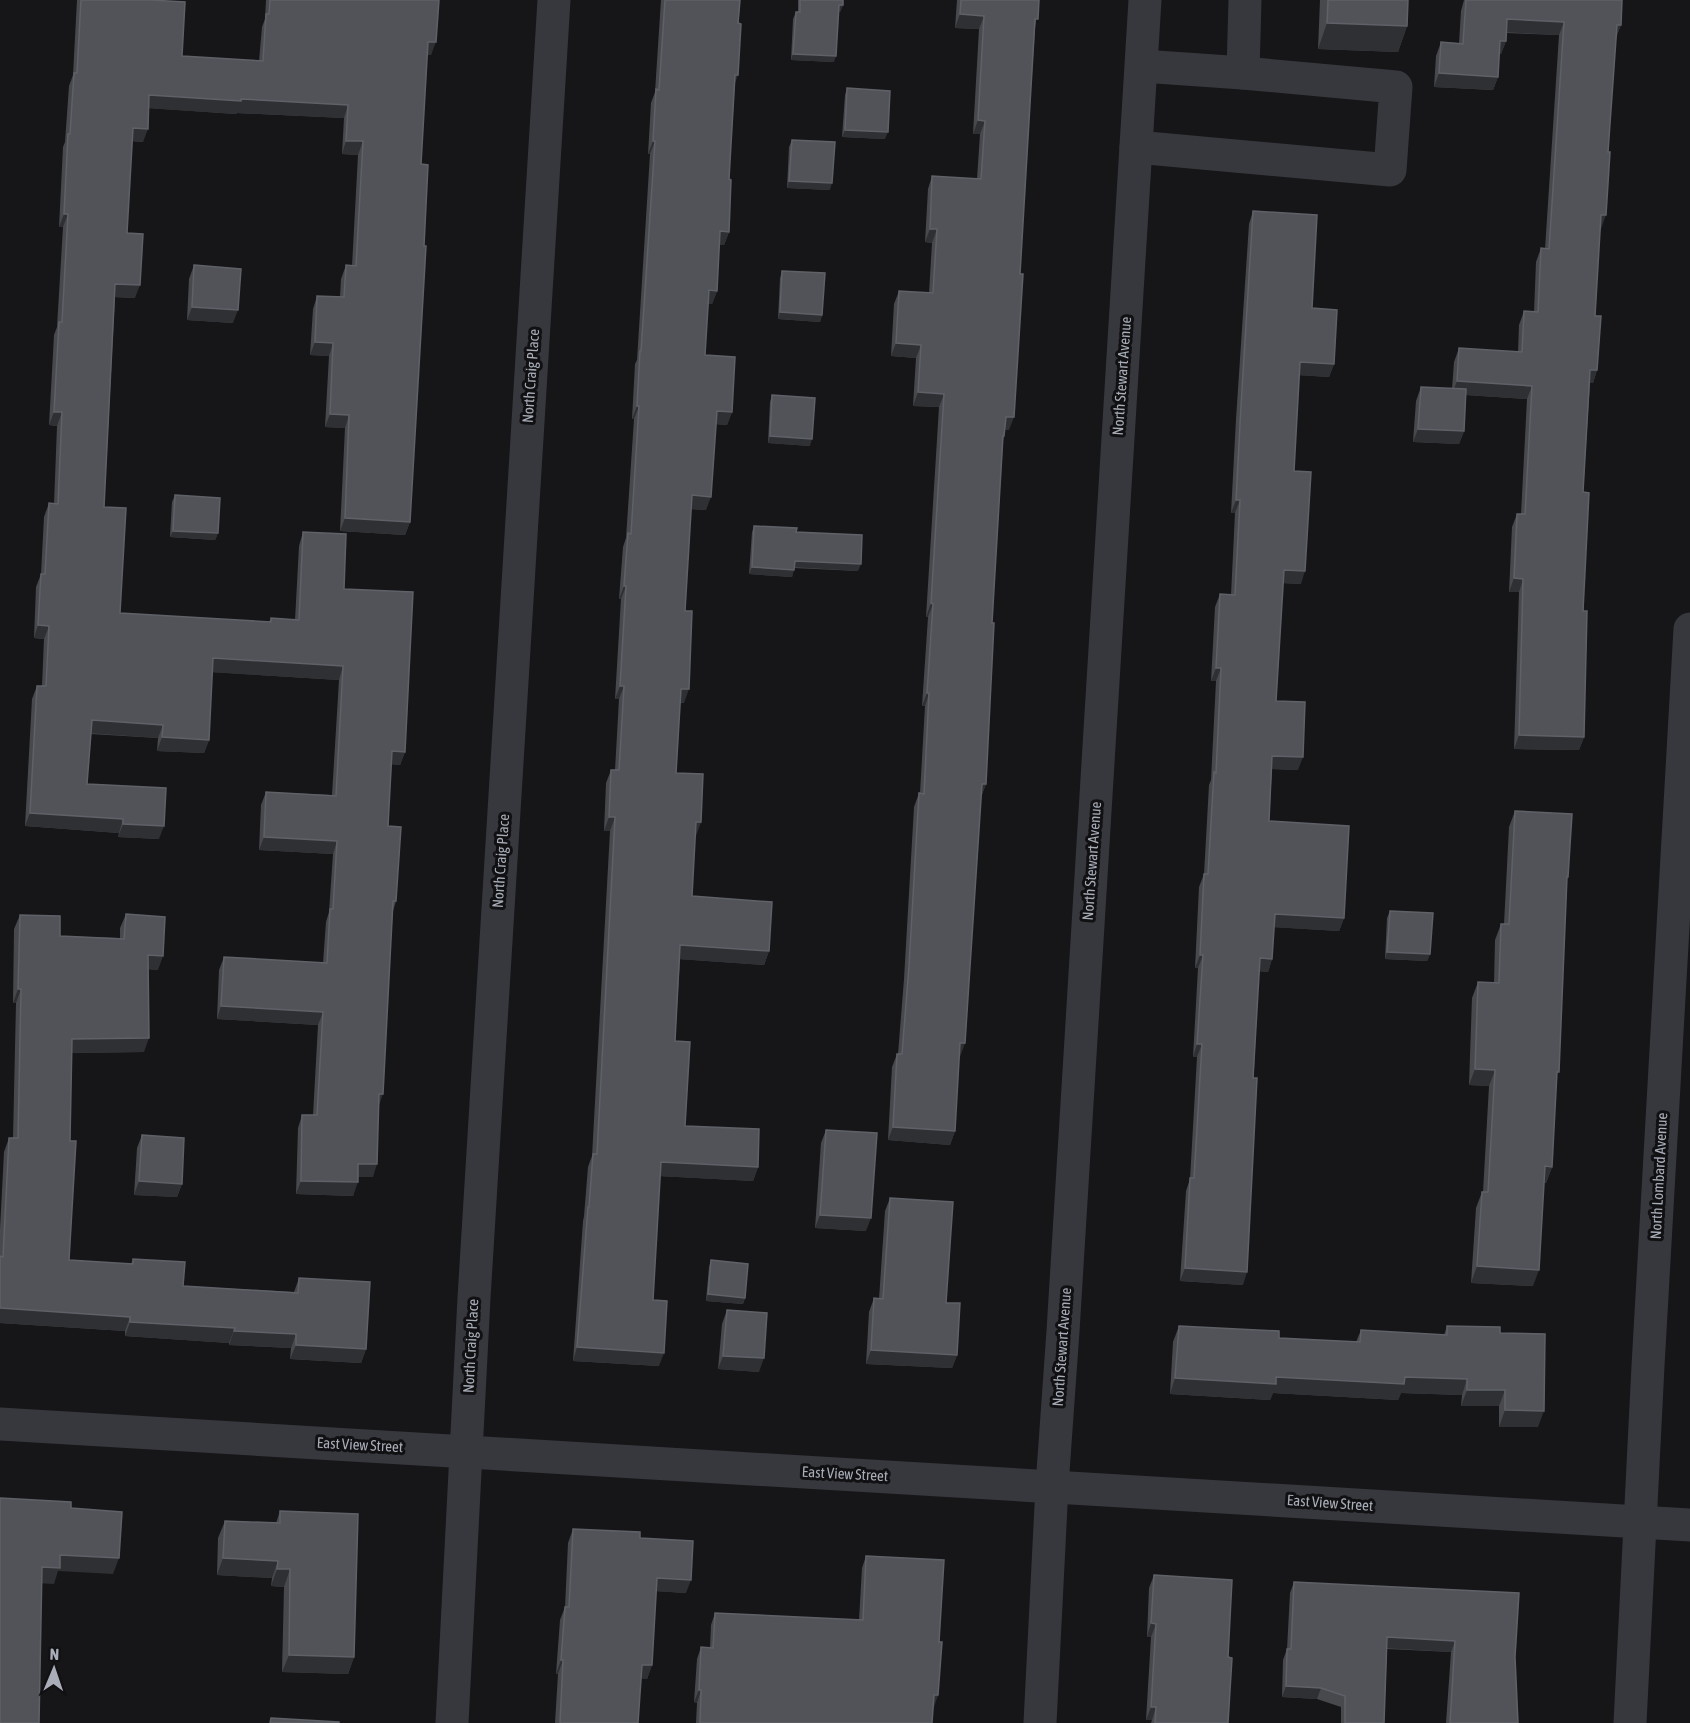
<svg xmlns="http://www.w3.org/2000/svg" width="1690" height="1723" viewBox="0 0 1690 1723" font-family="'Asap Condensed',sans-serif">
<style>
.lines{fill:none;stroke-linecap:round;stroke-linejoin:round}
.minor{stroke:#37383d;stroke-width:33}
.wall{fill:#47494d}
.shaded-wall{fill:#2f3033}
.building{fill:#525359;stroke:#5f6168;stroke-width:1.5}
.labels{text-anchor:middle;stroke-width:6;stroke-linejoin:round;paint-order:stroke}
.street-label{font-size:15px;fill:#a8adb8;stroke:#111113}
</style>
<rect width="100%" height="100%" fill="#161618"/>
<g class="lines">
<g class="minor">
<path d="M 1243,73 L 1245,0"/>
<path d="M 1136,147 L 1390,170 L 1396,87 L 1243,73 L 1142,66"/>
<path d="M 0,1424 L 1690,1525"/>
<path d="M 452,1723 L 474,1298 L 554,0"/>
<path d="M 1040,1723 L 1052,1486 L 1063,1331 L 1145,0"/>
<path d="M 1630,1723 L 1648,1366 L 1690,629"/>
</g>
</g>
<g class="wall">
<path d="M 77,0 L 151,0 L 182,56 L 259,61 L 262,27 L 265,19 L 266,0 L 439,0 L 431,55 L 427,55 L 421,164 L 410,522 L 405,535 L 340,531 L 345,428 L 325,427 L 329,356 L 310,355 L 313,309 L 317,296 L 340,297 L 341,279 L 346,265 L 352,266 L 358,155 L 342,154 L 344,118 L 237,113 L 236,114 L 149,108 L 143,142 L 132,141 L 127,233 L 135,298 L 115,297 L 104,507 L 120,613 L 269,622 L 271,618 L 295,620 L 299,546 L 303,532 L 344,589 L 405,752 L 400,765 L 391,764 L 388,826 L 396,901 L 393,911 L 373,1177 L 358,1177 L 353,1196 L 296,1194 L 298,1128 L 302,1115 L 313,1115 L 318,1025 L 217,1019 L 219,970 L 224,957 L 323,963 L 326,922 L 329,912 L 333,854 L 259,850 L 261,805 L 266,792 L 332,795 L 339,680 L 212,672 L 209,740 L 204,753 L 157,751 L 158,738 L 91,734 L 87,784 L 159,839 L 118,837 L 119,833 L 25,826 L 32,699 L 37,686 L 42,686 L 44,639 L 34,638 L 36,587 L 41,574 L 44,517 L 49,503 L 54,504 L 57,426 L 49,425 L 54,335 L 57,327 L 63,227 L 59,227 L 63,147 L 65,142 L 69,86 L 73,75 Z"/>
<path d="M 661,0 L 740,0 L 729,179 L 729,232 L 724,245 L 719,245 L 717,291 L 712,304 L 708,304 L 705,355 L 732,412 L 727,425 L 716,424 L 706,510 L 691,509 L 685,611 L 684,703 L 680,703 L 676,773 L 701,822 L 695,836 L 692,896 L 769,951 L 764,965 L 680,959 L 675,1041 L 685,1126 L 758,1167 L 753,1181 L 660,1176 L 653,1300 L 659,1366 L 573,1361 L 583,1221 L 584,1216 L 588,1167 L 592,1156 L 610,831 L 604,831 L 606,783 L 611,770 L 615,770 L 619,699 L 615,699 L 621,599 L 619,599 L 623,547 L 626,538 L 634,419 L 632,419 L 635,364 L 637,360 L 650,154 L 648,154 L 651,103 L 655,92 Z"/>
<path d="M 798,0 L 843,0 L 843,5 L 840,12 L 839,12 L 834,62 L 791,60 L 793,19 L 796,12 L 798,12 Z"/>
<path d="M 957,0 L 1039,0 L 1035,28 L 1009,430 L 1005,430 L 1003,440 L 992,623 L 986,784 L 981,797 L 965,1043 L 959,1057 L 955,1131 L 950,1145 L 888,1140 L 892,1067 L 897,1054 L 898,1054 L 904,979 L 914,807 L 919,793 L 920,793 L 925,706 L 922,706 L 928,617 L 926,617 L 939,407 L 913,406 L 916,358 L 891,356 L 894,304 L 899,291 L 929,293 L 932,243 L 925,242 L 928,189 L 932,176 L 977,179 L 980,134 L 973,134 L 979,29 L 955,28 Z"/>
<path d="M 1320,0 L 1408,0 L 1407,26 L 1398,52 L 1318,49 Z"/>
<path d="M 1464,0 L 1622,0 L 1621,25 L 1616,37 L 1601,229 L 1600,229 L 1595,316 L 1597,370 L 1593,383 L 1590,383 L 1583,492 L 1584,737 L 1579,750 L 1514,749 L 1519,592 L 1509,592 L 1512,527 L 1517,514 L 1521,514 L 1527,399 L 1466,395 L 1464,431 L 1459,444 L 1413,442 L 1416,401 L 1421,387 L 1452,389 L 1454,362 L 1459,348 L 1518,352 L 1519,325 L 1524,311 L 1534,312 L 1536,262 L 1541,248 L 1545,249 L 1559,35 L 1506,33 L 1506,41 L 1501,54 L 1499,54 L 1498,77 L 1493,90 L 1434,87 L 1436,56 L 1441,42 L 1459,43 L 1461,11 Z"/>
<path d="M 847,88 L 885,139 L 842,137 L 845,95 Z"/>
<path d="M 792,140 L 830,190 L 787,188 L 789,147 Z"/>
<path d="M 1253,211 L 1312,308 L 1334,364 L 1329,377 L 1299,375 L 1294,471 L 1301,584 L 1283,583 L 1276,701 L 1298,770 L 1272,769 L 1269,821 L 1344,918 L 1339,931 L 1274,927 L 1272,959 L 1268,972 L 1259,971 L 1243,1285 L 1180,1281 L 1186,1191 L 1190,1179 L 1197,1057 L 1193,1057 L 1198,968 L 1195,968 L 1199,887 L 1204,874 L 1209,785 L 1211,780 L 1216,681 L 1211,681 L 1215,607 L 1220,594 L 1231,595 L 1235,513 L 1231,513 L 1236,419 L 1249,224 Z"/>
<path d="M 194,265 L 233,323 L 187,320 L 189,279 Z"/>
<path d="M 782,271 L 822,315 L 820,322 L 778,319 L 780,278 Z"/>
<path d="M 772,395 L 810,446 L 768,443 L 770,402 Z"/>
<path d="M 175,495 L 218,533 L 215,540 L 170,537 L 172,502 Z"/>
<path d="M 754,526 L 796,532 L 858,571 L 794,568 L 792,577 L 749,574 L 752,532 Z"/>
<path d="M 1515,811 L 1567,883 L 1552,1167 L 1546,1183 L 1544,1183 L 1533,1286 L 1471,1283 L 1476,1208 L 1482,1192 L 1483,1192 L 1489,1086 L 1469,1085 L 1472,998 L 1478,982 L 1494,983 L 1495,940 L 1501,924 L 1504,924 L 1509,827 Z"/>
<path d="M 1390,911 L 1430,954 L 1427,961 L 1385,959 L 1387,918 Z"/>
<path d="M 126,914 L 158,970 L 148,969 L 144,1052 L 71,1053 L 69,1260 L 131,1264 L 133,1259 L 183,1286 L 294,1292 L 299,1278 L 366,1349 L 361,1363 L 290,1359 L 291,1348 L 229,1345 L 229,1343 L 125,1336 L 125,1331 L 0,1323 L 0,1229 L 4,1152 L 9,1138 L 13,1138 L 16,1003 L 13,1003 L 14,929 L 20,915 L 60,936 L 120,938 L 120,928 Z"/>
<path d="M 826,1130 L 866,1231 L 815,1228 L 821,1143 Z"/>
<path d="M 142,1135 L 182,1184 L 177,1197 L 134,1195 L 137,1148 Z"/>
<path d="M 890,1198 L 946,1303 L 957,1355 L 952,1368 L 866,1364 L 869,1312 L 874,1298 L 879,1299 L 885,1211 Z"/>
<path d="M 711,1260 L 745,1298 L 743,1304 L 706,1301 L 709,1267 Z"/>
<path d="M 727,1310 L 759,1372 L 718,1369 L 722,1324 Z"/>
<path d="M 1179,1326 L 1279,1338 L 1356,1342 L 1361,1330 L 1444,1335 L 1447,1326 L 1500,1333 L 1538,1427 L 1499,1427 L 1499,1406 L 1461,1406 L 1462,1395 L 1401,1393 L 1398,1400 L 1273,1393 L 1270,1400 L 1170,1394 L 1173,1342 Z"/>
<path d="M 280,1511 L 354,1657 L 348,1674 L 282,1672 L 284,1587 L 271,1586 L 272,1578 L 217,1575 L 218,1538 L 225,1521 L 276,1523 Z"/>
<path d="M 573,1529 L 640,1538 L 686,1593 L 656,1591 L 652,1665 L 647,1679 L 641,1678 L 638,1723 L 555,1723 L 558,1674 L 556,1674 L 560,1620 L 565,1607 L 568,1543 Z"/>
<path d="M 866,1556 L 939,1642 L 938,1695 L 933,1707 L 932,1723 L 696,1723 L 697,1703 L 694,1702 L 697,1659 L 701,1647 L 710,1647 L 711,1625 L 715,1613 L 859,1620 L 862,1568 Z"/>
<path d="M 1154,1575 L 1228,1657 L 1228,1723 L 1151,1723 L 1152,1720 L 1146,1720 L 1151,1637 L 1147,1637 L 1149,1588 Z"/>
<path d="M 1294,1582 L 1515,1657 L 1518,1723 L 1446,1723 L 1451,1652 L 1387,1649 L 1384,1723 L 1341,1723 L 1341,1707 L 1317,1699 L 1282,1697 L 1283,1660 L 1287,1649 L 1290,1593 Z"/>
</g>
<g class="shaded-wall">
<path d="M 839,5 L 843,5 L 840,12 L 837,12 Z"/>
<path d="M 960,14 L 984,16 L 979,29 L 955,28 Z"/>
<path d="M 1507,19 L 1564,22 L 1559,35 L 1502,32 Z"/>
<path d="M 1327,23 L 1407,26 L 1398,52 L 1318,49 Z"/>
<path d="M 1617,25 L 1621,25 L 1616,38 Z"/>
<path d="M 1500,41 L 1506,41 L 1501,54 L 1495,54 Z"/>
<path d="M 428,42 L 436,42 L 431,55 L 423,55 Z"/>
<path d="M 793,54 L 836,56 L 834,62 L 791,60 Z"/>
<path d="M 1439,73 L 1498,77 L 1493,90 L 1434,87 Z"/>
<path d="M 735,75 L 738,75 L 733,89 Z"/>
<path d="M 149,95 L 241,99 L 348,105 L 344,118 L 237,113 L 236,114 L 145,108 Z"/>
<path d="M 978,120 L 985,121 L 980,134 L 973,134 Z"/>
<path d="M 133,128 L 148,129 L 143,142 L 128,141 Z"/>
<path d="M 845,130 L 888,132 L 885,139 L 842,137 Z"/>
<path d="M 346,141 L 363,141 L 358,155 L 342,154 Z"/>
<path d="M 653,141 L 655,141 L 650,154 L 648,154 Z"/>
<path d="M 789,181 L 832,183 L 830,190 L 787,188 Z"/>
<path d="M 64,214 L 68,214 L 63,227 L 59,227 Z"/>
<path d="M 1601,215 L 1606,215 L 1601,229 L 1596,228 Z"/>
<path d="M 930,229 L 937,229 L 932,243 L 925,242 Z"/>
<path d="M 720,231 L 729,232 L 724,245 L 715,245 Z"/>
<path d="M 115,284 L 140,285 L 135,298 L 111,297 Z"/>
<path d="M 709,290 L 717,291 L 712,304 L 704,304 Z"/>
<path d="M 192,307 L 238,310 L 233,323 L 187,320 Z"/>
<path d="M 780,312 L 822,315 L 820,322 L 778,319 Z"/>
<path d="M 315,342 L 333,343 L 329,356 L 310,355 Z"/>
<path d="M 896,343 L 921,345 L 916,358 L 891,356 Z"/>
<path d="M 1300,362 L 1334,364 L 1329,377 L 1295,375 Z"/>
<path d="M 1590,370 L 1597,370 L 1593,383 L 1585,383 Z"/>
<path d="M 1457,381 L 1532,386 L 1527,399 L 1452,394 Z"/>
<path d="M 918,392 L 944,394 L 939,407 L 913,406 Z"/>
<path d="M 637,406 L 639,406 L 634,419 L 632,419 Z"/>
<path d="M 717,411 L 732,412 L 727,425 L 712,424 Z"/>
<path d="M 54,412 L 62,412 L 57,426 L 49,425 Z"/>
<path d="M 330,414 L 349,415 L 345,428 L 325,427 Z"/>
<path d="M 1006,417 L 1014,417 L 1009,430 L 1001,430 Z"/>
<path d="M 1418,429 L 1464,431 L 1459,444 L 1413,442 Z"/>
<path d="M 770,436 L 812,439 L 810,446 L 768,443 Z"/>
<path d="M 692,495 L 711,497 L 706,510 L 687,509 Z"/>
<path d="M 1236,500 L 1240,500 L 1235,513 L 1231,513 Z"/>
<path d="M 345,518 L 410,522 L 405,535 L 340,531 Z"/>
<path d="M 173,531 L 218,533 L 215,540 L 170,537 Z"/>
<path d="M 795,561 L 861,564 L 858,571 L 792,567 Z"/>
<path d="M 752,567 L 794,570 L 792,577 L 749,574 Z"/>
<path d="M 1284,570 L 1305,571 L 1301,584 L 1279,583 Z"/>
<path d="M 1514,578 L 1523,579 L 1519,592 L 1509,592 Z"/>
<path d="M 624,586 L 626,586 L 621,599 L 619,599 Z"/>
<path d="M 931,603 L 933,604 L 928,617 L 926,617 Z"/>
<path d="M 38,625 L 49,626 L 44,639 L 34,638 Z"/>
<path d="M 213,658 L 343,666 L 339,680 L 208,672 Z"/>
<path d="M 1216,668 L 1221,668 L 1216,681 L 1211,681 Z"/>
<path d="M 620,686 L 624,686 L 619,699 L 615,699 Z"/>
<path d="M 681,689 L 689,689 L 684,703 L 676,702 Z"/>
<path d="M 927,693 L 929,693 L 925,706 L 922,706 Z"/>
<path d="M 92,720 L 163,725 L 158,738 L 87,733 Z"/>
<path d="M 1519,735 L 1584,737 L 1579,750 L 1514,749 Z"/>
<path d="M 162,737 L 209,740 L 204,753 L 157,751 Z"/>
<path d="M 392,751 L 405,752 L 400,765 L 387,764 Z"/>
<path d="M 1272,756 L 1303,757 L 1298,770 L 1268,769 Z"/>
<path d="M 982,784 L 986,784 L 981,797 Z"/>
<path d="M 30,813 L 123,819 L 119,833 L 25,826 Z"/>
<path d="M 609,817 L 615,817 L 610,831 L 604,831 Z"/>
<path d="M 696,822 L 701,822 L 696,836 L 691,835 Z"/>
<path d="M 123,824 L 164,826 L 159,839 L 118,837 Z"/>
<path d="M 264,837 L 337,841 L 333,854 L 259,850 Z"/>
<path d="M 1275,914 L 1344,918 L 1339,931 L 1270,927 Z"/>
<path d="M 680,945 L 769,951 L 764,965 L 676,959 Z"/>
<path d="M 1387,952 L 1430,954 L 1427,961 L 1385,959 Z"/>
<path d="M 148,955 L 163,956 L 158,970 L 143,969 Z"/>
<path d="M 1200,955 L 1203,955 L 1198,968 L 1195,968 Z"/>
<path d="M 1260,958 L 1272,959 L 1268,972 L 1255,971 Z"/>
<path d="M 18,989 L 21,989 L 16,1003 L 13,1003 Z"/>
<path d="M 221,1006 L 323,1012 L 318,1025 L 217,1019 Z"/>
<path d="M 149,1038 L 144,1052 L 66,1053 L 72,1039 Z"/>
<path d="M 960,1043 L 965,1043 L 960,1057 L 955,1056 Z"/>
<path d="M 1197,1044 L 1202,1044 L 1197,1057 L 1193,1057 Z"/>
<path d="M 1475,1069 L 1495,1070 L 1489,1086 L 1469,1085 Z"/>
<path d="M 379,1094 L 383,1094 L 378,1108 Z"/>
<path d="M 893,1127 L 955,1131 L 950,1145 L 888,1140 Z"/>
<path d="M 661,1162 L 758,1167 L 753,1181 L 656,1176 Z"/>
<path d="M 358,1164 L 377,1164 L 373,1177 L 353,1177 Z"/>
<path d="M 1545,1166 L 1552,1167 L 1546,1183 L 1539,1183 Z"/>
<path d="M 139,1181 L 182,1184 L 177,1197 L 134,1195 Z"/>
<path d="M 301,1181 L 358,1182 L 353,1196 L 296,1194 Z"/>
<path d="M 820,1215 L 871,1218 L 866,1231 L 815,1228 Z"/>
<path d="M 1477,1266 L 1539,1270 L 1533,1286 L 1471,1283 Z"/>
<path d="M 1185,1268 L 1247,1272 L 1243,1285 L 1180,1281 Z"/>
<path d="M 708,1294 L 745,1298 L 743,1304 L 706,1301 Z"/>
<path d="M 0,1308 L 130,1317 L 125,1331 L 0,1323 Z"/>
<path d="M 130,1322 L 235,1328 L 229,1343 L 125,1336 Z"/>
<path d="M 234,1331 L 296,1334 L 291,1348 L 229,1345 Z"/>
<path d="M 296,1345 L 366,1349 L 361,1363 L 290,1359 Z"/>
<path d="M 577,1347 L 664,1353 L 659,1366 L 573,1361 Z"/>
<path d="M 871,1350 L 957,1355 L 952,1368 L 866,1364 Z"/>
<path d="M 723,1356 L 764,1358 L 759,1372 L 718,1369 Z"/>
<path d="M 1276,1377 L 1405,1377 L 1467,1379 L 1462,1395 L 1401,1393 L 1398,1400 L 1273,1393 L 1270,1400 L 1170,1394 L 1175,1378 Z"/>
<path d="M 1467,1390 L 1505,1390 L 1499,1406 L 1461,1406 Z"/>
<path d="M 1505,1410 L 1544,1411 L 1538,1427 L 1499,1427 Z"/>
<path d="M 60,1555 L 119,1558 L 113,1574 L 58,1571 L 54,1584 L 36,1583 L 42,1567 Z"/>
<path d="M 223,1558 L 278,1561 L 272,1578 L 217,1575 Z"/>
<path d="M 277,1569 L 290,1569 L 284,1587 L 271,1586 Z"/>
<path d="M 657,1578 L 691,1580 L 686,1593 L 652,1591 Z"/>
<path d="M 1151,1623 L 1156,1624 L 1151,1637 L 1147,1637 Z"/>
<path d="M 1387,1637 L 1455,1641 L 1451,1652 L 1383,1648 Z"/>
<path d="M 289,1655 L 354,1657 L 348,1674 L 282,1672 Z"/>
<path d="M 561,1660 L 563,1660 L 558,1674 L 556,1674 Z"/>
<path d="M 642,1665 L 652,1665 L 647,1679 L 637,1678 Z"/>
<path d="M 1286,1686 L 1321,1688 L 1317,1699 L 1282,1697 Z"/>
<path d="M 699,1690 L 701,1690 L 697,1703 L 694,1702 Z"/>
<path d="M 934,1695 L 938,1695 L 934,1707 L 930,1707 Z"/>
<path d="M 1151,1707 L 1156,1707 L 1152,1720 L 1146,1720 Z"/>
</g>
<g class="building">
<path d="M 81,0 L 151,0 L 185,2 L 182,56 L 263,61 L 266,14 L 269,14 L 270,0 L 439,0 L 436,42 L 428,42 L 421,164 L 428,165 L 424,246 L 426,246 L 410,522 L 345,518 L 349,415 L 330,414 L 333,343 L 315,342 L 317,296 L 344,297 L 346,265 L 356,266 L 363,141 L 346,141 L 348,105 L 241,99 L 241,101 L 149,95 L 148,129 L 133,128 L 127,233 L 143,234 L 140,285 L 115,284 L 104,507 L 126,508 L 120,613 L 271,622 L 271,618 L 299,620 L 303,532 L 346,534 L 344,589 L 413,592 L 405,752 L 392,751 L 388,826 L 401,827 L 396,901 L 393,901 L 383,1094 L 379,1094 L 377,1164 L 358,1164 L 358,1182 L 301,1181 L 302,1115 L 317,1115 L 323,1012 L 221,1006 L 224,957 L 327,963 L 330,909 L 333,909 L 337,841 L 264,837 L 266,792 L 336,796 L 343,666 L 213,658 L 209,740 L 162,737 L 163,725 L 92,720 L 87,784 L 166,788 L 164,826 L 123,824 L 123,819 L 30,813 L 37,686 L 46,686 L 49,626 L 38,625 L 41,574 L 45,574 L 49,503 L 58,504 L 62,412 L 54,412 L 59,322 L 62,322 L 68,214 L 64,214 L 68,134 L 70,134 L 74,73 L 77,73 Z"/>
<path d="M 665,0 L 740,0 L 738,23 L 741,24 L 738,75 L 735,75 L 729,179 L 731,180 L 729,232 L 720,231 L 717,291 L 709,290 L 705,355 L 735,357 L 732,412 L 717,411 L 711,497 L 692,495 L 685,611 L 692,611 L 689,689 L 681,689 L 676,773 L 703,774 L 701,822 L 696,822 L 692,896 L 772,902 L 769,951 L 680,945 L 675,1041 L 690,1042 L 685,1126 L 759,1129 L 758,1167 L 661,1162 L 653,1300 L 667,1301 L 664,1353 L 577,1347 L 588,1207 L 589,1207 L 593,1154 L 597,1154 L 615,817 L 609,817 L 611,770 L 619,770 L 624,686 L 620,686 L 626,586 L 624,586 L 628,533 L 631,534 L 639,406 L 637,406 L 640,351 L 641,351 L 655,141 L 653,141 L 656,89 L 659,90 Z"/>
<path d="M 800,0 L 843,0 L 843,5 L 839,5 L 836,56 L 793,54 L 796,12 L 800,12 Z"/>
<path d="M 961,0 L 1039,0 L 1038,19 L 1035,19 L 1020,274 L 1023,274 L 1014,417 L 1006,417 L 1004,436 L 1003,436 L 992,623 L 994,623 L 986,784 L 982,784 L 965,1043 L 960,1043 L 955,1131 L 893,1127 L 897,1054 L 902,1054 L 909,966 L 919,793 L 924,794 L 929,693 L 927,693 L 933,604 L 931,603 L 944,394 L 918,392 L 921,345 L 896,343 L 899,291 L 933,293 L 937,229 L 930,229 L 932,176 L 981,179 L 985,121 L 978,120 L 984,16 L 960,14 Z"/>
<path d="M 1328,0 L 1408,0 L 1407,26 L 1327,23 Z"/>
<path d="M 1466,0 L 1622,0 L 1621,25 L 1617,25 L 1608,152 L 1610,152 L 1606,215 L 1601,215 L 1595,316 L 1601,316 L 1597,370 L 1590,370 L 1583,492 L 1589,493 L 1583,611 L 1587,611 L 1584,737 L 1519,735 L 1523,579 L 1514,578 L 1517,514 L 1525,514 L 1532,386 L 1457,381 L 1459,348 L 1522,352 L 1524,311 L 1538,312 L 1541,248 L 1549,249 L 1564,22 L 1507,19 L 1506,41 L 1500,41 L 1498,77 L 1439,73 L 1441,42 L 1463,44 Z"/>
<path d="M 847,88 L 890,91 L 888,132 L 845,130 Z"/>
<path d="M 792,140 L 835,142 L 832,183 L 789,181 Z"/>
<path d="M 1253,211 L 1317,215 L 1312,308 L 1337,310 L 1334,364 L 1300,362 L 1294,471 L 1311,472 L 1305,571 L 1284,570 L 1276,701 L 1305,702 L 1303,757 L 1272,756 L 1269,821 L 1349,826 L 1344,918 L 1275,914 L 1272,959 L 1260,958 L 1253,1078 L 1257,1078 L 1247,1272 L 1185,1268 L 1190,1178 L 1194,1178 L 1202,1044 L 1197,1044 L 1203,955 L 1200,955 L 1204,874 L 1208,874 L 1214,772 L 1216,773 L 1221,668 L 1216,668 L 1220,594 L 1235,595 L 1240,500 L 1236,500 L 1241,406 Z"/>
<path d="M 194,265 L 241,269 L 238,310 L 192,307 Z"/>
<path d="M 782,271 L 825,273 L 822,315 L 780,312 Z"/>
<path d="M 1421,387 L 1466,389 L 1464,431 L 1418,429 Z"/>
<path d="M 772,395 L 815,398 L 812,439 L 770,436 Z"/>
<path d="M 175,495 L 220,498 L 218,533 L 173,531 Z"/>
<path d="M 754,526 L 797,528 L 796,532 L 862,535 L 861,564 L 795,561 L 794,570 L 752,567 Z"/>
<path d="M 1515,811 L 1572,814 L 1568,877 L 1567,877 L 1559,1072 L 1557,1072 L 1552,1167 L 1545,1166 L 1539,1270 L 1477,1266 L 1482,1192 L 1488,1192 L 1495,1070 L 1475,1069 L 1478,982 L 1499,983 L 1501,924 L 1509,924 Z"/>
<path d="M 1390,911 L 1433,913 L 1430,954 L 1387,952 Z"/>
<path d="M 126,914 L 165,917 L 163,956 L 148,955 L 149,1038 L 72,1039 L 70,1141 L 76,1141 L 69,1260 L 133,1264 L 133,1259 L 185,1262 L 183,1286 L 298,1293 L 299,1278 L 370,1282 L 366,1349 L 296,1345 L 296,1334 L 234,1331 L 235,1328 L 130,1322 L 130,1317 L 0,1308 L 0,1256 L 3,1257 L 9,1138 L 18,1138 L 21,989 L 18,989 L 20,915 L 60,916 L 60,936 L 124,939 Z"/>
<path d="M 826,1130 L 877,1133 L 871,1218 L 820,1215 Z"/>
<path d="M 142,1135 L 184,1138 L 182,1184 L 139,1181 Z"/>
<path d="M 890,1198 L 953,1202 L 946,1303 L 960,1303 L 957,1355 L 871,1350 L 874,1298 L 883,1299 Z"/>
<path d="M 711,1260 L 748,1264 L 745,1298 L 708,1294 Z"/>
<path d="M 727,1310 L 767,1313 L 764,1358 L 723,1356 Z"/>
<path d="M 1179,1326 L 1279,1331 L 1279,1338 L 1360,1342 L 1361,1330 L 1447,1335 L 1447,1326 L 1500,1327 L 1500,1333 L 1545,1334 L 1544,1411 L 1505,1410 L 1505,1390 L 1467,1390 L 1467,1379 L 1405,1377 L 1404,1384 L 1276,1377 L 1276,1384 L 1175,1378 Z"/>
<path d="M 0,1498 L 71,1502 L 71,1508 L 122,1512 L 119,1558 L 60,1555 L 60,1568 L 42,1567 L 39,1723 L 0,1723 Z"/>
<path d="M 280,1511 L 358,1514 L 354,1657 L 289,1655 L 290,1569 L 277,1569 L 278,1561 L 223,1558 L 225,1521 L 280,1523 Z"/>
<path d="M 573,1529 L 640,1532 L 640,1538 L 693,1541 L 691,1580 L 657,1578 L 652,1665 L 642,1665 L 638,1723 L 560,1723 L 563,1660 L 561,1660 L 565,1607 L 569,1607 Z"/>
<path d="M 866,1556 L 944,1560 L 939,1642 L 942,1642 L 938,1695 L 934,1695 L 932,1723 L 700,1723 L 701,1690 L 699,1690 L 701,1647 L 713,1648 L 715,1613 L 863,1620 Z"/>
<path d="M 1154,1575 L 1232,1580 L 1228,1657 L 1232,1658 L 1228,1723 L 1155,1723 L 1156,1707 L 1151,1707 L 1156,1624 L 1151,1623 Z"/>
<path d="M 1294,1582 L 1519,1593 L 1515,1657 L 1518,1723 L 1450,1723 L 1455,1641 L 1387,1637 L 1384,1723 L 1345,1723 L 1345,1696 L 1321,1688 L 1286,1686 L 1287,1649 L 1291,1649 Z"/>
<path d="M 271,1718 L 339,1722 L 339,1723 L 270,1723 Z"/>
</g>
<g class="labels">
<g class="street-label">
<text transform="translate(531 376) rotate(-86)" y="5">North Craig Place</text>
<text transform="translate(1122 376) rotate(-86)" y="5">North Stewart Avenue</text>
<text transform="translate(501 861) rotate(-86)" y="5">North Craig Place</text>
<text transform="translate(1092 861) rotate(-86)" y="5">North Stewart Avenue</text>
<text transform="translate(1659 1176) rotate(-87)" y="5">North Lombard Avenue</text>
<text transform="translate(471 1346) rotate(-87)" y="5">North Craig Place</text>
<text transform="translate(1062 1347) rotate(-86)" y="5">North Stewart Avenue</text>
<text transform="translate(360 1445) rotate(3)" y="5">East View Street</text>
<text transform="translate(845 1474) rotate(3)" y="5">East View Street</text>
<text transform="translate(1330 1503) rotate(4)" y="5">East View Street</text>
</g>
</g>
<g transform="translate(54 1669) rotate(2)" stroke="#111113" stroke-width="4.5" paint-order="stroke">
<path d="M0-4.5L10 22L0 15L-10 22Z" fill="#a8adb8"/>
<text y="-9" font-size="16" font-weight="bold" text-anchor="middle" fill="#a8adb8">N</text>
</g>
</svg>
